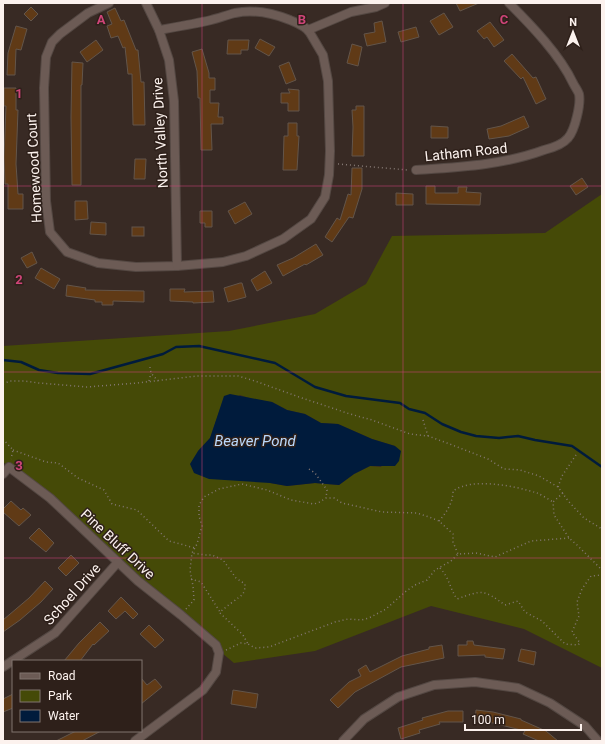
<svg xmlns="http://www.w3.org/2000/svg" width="605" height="744" viewBox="0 0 605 744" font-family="Roboto,sans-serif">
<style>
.green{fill:#454a07;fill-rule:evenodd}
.water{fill:#001b3c}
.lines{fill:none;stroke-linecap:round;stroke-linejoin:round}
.stream{stroke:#001b3c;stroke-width:2.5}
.building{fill:#603a16;stroke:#63554a}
.street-casing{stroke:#544843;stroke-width:10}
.path{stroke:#847873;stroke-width:1.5;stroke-dasharray:1 3;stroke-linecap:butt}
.street{stroke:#6c5b55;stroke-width:8}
.grid{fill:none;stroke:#ce4478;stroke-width:1;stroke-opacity:0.55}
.labels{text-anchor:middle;stroke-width:3;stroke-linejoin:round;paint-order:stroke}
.street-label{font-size:14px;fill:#fcf2ee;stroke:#2e201a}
.water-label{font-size:15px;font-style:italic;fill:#bad9fd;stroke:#2e201a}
.grid-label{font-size:13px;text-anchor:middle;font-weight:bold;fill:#ce4478;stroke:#2e201a;stroke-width:3;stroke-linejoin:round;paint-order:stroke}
</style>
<rect width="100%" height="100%" fill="#382a24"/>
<path class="green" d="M 602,194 L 602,668 L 524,629 L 431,606 L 315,651 L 234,663 L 120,568 L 22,476 L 3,462 L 3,346 L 229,331 L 315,314 L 366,284 L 392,236 L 545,233 ZM 240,395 L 255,400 L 272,402 L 287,410 L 305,414 L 321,423 L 338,424 L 372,439 L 395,446 L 381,467 L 370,466 L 354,474 L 339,485 L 315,483 L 287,486 L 270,483 L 198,451 L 210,438 L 220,410 Z"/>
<path class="water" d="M 230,394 L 272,402 L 287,410 L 305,414 L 321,423 L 338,424 L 372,439 L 395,446 L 401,451 L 399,461 L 395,466 L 370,466 L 354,474 L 339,485 L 315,483 L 287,486 L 270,483 L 209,479 L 194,473 L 190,464 L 198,451 L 210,438 L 224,396 Z"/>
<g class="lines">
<path class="stream" d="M 3,360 L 21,362 L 39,370 L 58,373 L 90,374 L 163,354 L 176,347 L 199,346 L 275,363 L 315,387 L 346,396 L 400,403 L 409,409 L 425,413 L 442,424 L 461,432 L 476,436 L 499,438 L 518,436 L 535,440 L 572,446 L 602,467"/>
</g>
<g class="building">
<path d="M 456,3 L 479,3 L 460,11 Z"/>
<path d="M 31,7 L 38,14 L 31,21 L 24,14 Z"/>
<path d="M 115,8 L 121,21 L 124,20 L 136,50 L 138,50 L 141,82 L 144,82 L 145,125 L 133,125 L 132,74 L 128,74 L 125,47 L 123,48 L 118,36 L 111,38 L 107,26 L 112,24 L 107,12 Z"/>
<path d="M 444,13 L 453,27 L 439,35 L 430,21 Z"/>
<path d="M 382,21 L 386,42 L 367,46 L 364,34 L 375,32 L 374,23 Z"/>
<path d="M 490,22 L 504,40 L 494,47 L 487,37 L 484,39 L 477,31 Z"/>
<path d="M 16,26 L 27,29 L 21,50 L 16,49 L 15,75 L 7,75 L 8,53 Z"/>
<path d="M 416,27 L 419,37 L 401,42 L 398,32 Z"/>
<path d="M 260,39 L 275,47 L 269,56 L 255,48 Z"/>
<path d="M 96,40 L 103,50 L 87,62 L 80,52 Z"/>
<path d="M 228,40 L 249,40 L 248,50 L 241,50 L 241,54 L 227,54 Z"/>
<path d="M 352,44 L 362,47 L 358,66 L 347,63 Z"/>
<path d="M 202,49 L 209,73 L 209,78 L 215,78 L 215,90 L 210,90 L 210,103 L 219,103 L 218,117 L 223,117 L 223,124 L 211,124 L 212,150 L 201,150 L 200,98 L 198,98 L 197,71 L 192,52 Z"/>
<path d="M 512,54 L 533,78 L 536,77 L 546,99 L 536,104 L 523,77 L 521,79 L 504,61 Z"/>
<path d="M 72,62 L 83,63 L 82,85 L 81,85 L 81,185 L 72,185 L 71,117 Z"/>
<path d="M 289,62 L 296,80 L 286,84 L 279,66 Z"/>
<path d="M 4,88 L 16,88 L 16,110 L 18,110 L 16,164 L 18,194 L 23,194 L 23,209 L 8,209 L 8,184 L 5,184 L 4,157 L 6,106 L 4,106 Z"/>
<path d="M 288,89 L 299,90 L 299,111 L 288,111 L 288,103 L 281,103 L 281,93 L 290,93 Z"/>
<path d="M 356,106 L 364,106 L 364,156 L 352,156 L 353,127 L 352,110 L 356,110 Z"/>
<path d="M 524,116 L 529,127 L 509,136 L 489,139 L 487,129 L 501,126 Z"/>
<path d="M 288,123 L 297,123 L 297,136 L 299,136 L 297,170 L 283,170 L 284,136 L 288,136 Z"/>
<path d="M 431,126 L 448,127 L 448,138 L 431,138 Z"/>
<path d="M 135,159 L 146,159 L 145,179 L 134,179 Z"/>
<path d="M 352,168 L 362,168 L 362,189 L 353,218 L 349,217 L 332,242 L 325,237 L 337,218 L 340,220 L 348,194 L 351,195 Z"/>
<path d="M 582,178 L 588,187 L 576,195 L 570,186 Z"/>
<path d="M 426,186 L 435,186 L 435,193 L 458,193 L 458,187 L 467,187 L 466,192 L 481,193 L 480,205 L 426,204 Z"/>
<path d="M 396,193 L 413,194 L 413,205 L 396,205 Z"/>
<path d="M 75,201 L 87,201 L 88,219 L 75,220 Z"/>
<path d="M 245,202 L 252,214 L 235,224 L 228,211 Z"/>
<path d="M 200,211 L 212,211 L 212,227 L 205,227 L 205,223 L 200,223 Z"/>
<path d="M 91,222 L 106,223 L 106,235 L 90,234 Z"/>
<rect x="132" y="227" width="12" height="9"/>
<path d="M 316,244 L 323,255 L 306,265 L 305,264 L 283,276 L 277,265 L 293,258 Z"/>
<path d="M 32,252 L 37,263 L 27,268 L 21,258 Z"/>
<path d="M 41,268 L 60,279 L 54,289 L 35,278 Z"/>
<path d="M 265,271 L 272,283 L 257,291 L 251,280 Z"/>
<path d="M 240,283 L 242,283 L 246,297 L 228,302 L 224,288 Z"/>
<path d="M 67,285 L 86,288 L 85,290 L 144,291 L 144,302 L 113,301 L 113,305 L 102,305 L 102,302 L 95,302 L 95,300 L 66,296 Z"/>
<path d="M 170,289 L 185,289 L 184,292 L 213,291 L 214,302 L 193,303 L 193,302 L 170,301 Z"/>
<path d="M 11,501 L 21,510 L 23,508 L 31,515 L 19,526 L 3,512 L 3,509 Z"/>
<path d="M 39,528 L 54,543 L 46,552 L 29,538 Z"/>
<path d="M 71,555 L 79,563 L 66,576 L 58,568 Z"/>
<path d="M 45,581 L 53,589 L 41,602 L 20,620 L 3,632 L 3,620 L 29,598 Z"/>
<path d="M 121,597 L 138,614 L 133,619 L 125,611 L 116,619 L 108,611 Z"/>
<path d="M 100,622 L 109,631 L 94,645 L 93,644 L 80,661 L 64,661 L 79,643 Z"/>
<path d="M 149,625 L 164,640 L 155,648 L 140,634 Z"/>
<path d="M 467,641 L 473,641 L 474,645 L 505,649 L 503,659 L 485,657 L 485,655 L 458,656 L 458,645 L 467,645 Z"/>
<path d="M 442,645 L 444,658 L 401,667 L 355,692 L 338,708 L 330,700 L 349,682 L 361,676 L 358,670 L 366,665 L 370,672 L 402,656 L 429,649 L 429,647 Z"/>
<path d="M 521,649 L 536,652 L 534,665 L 518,661 Z"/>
<path d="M 141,678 L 147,685 L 155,679 L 162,687 L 141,704 Z"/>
<path d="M 233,690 L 258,694 L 256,708 L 231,704 Z"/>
<path d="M 13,694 L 13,708 L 3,712 L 3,699 Z"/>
<path d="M 476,710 L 493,712 L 521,719 L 521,720 L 546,731 L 558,741 L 539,741 L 523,734 L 525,731 L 493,723 L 475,721 Z"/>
<path d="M 448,711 L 463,711 L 463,722 L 439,722 L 440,724 L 419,730 L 420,733 L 401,739 L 398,728 L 423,720 L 422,718 Z"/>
<path d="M 76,731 L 101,731 L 82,741 L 56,741 Z"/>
</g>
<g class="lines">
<g class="street-casing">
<g id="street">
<path d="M 109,3 L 88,13 L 60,34 L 52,42 L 46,57 L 44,88 L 46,201 L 50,232 L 67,252 L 98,263 L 136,267 L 177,266 L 223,262 L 246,256 L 283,239 L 311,219 L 325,197 L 329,175 L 330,151 L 328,81 L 323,55 L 310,33 C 306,26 297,23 290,20 C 272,13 254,9 235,13 C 227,15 219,18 211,20 C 194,24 176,27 159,30"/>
<path d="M 146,3 L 159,30 L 169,60 L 174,101 L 177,266"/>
<path d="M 308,30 L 351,12 L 376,7 L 385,3"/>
<path d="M 416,170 C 460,167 503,165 544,150 C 552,148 563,144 568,138 C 575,130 581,104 579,94 C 578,91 575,87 573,83 C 560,55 531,25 509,3"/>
<path d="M 3,474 L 9,467 L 50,498 L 138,581 L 181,615 L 216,645 L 219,653 L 216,672 L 203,690 L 135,741"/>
<path d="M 3,667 L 55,633 L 118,562"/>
<path d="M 343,741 L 364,719 L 398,697 L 434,685 L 475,682 L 518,688 L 550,703 L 585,726 L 598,741"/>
</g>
</g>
<g class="path">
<path d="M 338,164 L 408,170"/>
<path d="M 150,367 L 151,373 L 158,381"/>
<path d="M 149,381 L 151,373"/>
<path d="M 3,384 L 10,381 L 24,381 L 39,383 L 87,387 L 137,383 L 197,376 L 238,376 L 255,381 L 299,397 L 350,414 L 372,420 L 410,434 L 428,436 L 447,443 L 488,459 L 504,469 L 520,470 L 539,476 L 558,487 L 569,502 L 584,518 L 602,529"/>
<path d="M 423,420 L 428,436"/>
<path d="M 3,439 L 13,450 L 11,459"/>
<path d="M 13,450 L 46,462 L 58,463 L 78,478 L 104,490 L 112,504 L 137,510 L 169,541 L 195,548"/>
<path d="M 309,469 L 315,473 L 327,490 L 326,498"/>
<path d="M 558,487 L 562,476 L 576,455"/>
<path d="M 563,493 L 553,502 L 554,515 L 569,538 L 577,545 L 602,570"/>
<path d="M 439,521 C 446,513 453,503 453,491 C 472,477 515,486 537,493 C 542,495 548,499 553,502"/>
<path d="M 440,568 C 450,579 449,587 457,599 C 482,590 483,589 505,605 L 518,601 L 525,612 L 542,621 L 565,644 L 578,645 L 580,643 L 572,632 L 579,616 L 577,602 L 582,589 L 591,576 L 602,575"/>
<path d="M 191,579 L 201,582 L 220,612 C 224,609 228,605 233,602 C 241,595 245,596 245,584 L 236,578 L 223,560 L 212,555 L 205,555 L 192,553"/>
<path d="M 186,609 L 194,600 L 193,586 L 190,570 L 192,553 L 197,544 L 202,526 L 199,516 L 199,505 L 204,497 L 219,489 L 242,484 L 267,490 L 291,500 L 314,504 L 320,502 L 326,498 L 334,498 L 342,503 L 382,512 L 417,513 L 429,517 L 439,521 L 453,534 L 453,542 L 458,554"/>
<path d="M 220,613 L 243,635 L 248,644"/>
<path d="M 226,650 L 241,643 L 248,644 L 255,648 L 269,647 L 335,622 L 348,619 L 361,620 L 369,618 L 386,609 L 405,592 L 415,585 L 427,580 L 435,570 L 451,561 L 458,554 L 476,553 L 495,557 L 531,541 L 569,538"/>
</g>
<use href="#street" class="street"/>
</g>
<path class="grid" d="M 202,3 L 202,741M 403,3 L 403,741M 3,186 L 602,186M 3,372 L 602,372M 3,558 L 602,558"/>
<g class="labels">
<g class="street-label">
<text transform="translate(160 133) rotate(-93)" y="5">North Valley Drive</text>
<text transform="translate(466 152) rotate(-6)" y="5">Latham Road</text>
<text transform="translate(34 168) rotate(-93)" y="5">Homewood Court</text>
<text transform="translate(118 544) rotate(43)" y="5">Pine Bluff Drive</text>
<text transform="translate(72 594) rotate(-48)" y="5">Schoel Drive</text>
</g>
<g class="water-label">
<text x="255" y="446">Beaver Pond</text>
</g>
</g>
<g class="grid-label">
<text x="101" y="24">A</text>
<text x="302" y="24">B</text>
<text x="504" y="24">C</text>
<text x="19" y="98">1</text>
<text x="19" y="284">2</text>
<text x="19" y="470">3</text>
</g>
<rect width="605" height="744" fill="none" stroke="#fcf2ee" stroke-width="8"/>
<rect x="12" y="660" width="130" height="72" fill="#2e201a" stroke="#80746f"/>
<rect x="20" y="673" width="20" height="6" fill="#6c5b55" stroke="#80746f"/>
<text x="48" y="680" font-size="12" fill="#fcf2ee">Road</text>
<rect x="20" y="690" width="20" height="12" fill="#454a07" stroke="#80746f"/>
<text x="48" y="700" font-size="12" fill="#fcf2ee">Park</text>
<rect x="20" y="710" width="20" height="12" fill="#001b3c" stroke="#80746f"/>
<text x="48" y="720" font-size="12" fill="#fcf2ee">Water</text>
<g transform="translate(573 32)" stroke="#2e201a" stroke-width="3" paint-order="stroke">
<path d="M0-3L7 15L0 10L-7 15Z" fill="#fcf2ee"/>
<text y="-6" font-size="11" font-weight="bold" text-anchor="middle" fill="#fcf2ee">N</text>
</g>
<path d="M465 724v6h116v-6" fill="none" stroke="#fcf2ee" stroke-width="2"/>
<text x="471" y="724" font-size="12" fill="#fcf2ee" stroke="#2e201a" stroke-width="3" paint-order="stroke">100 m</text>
</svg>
